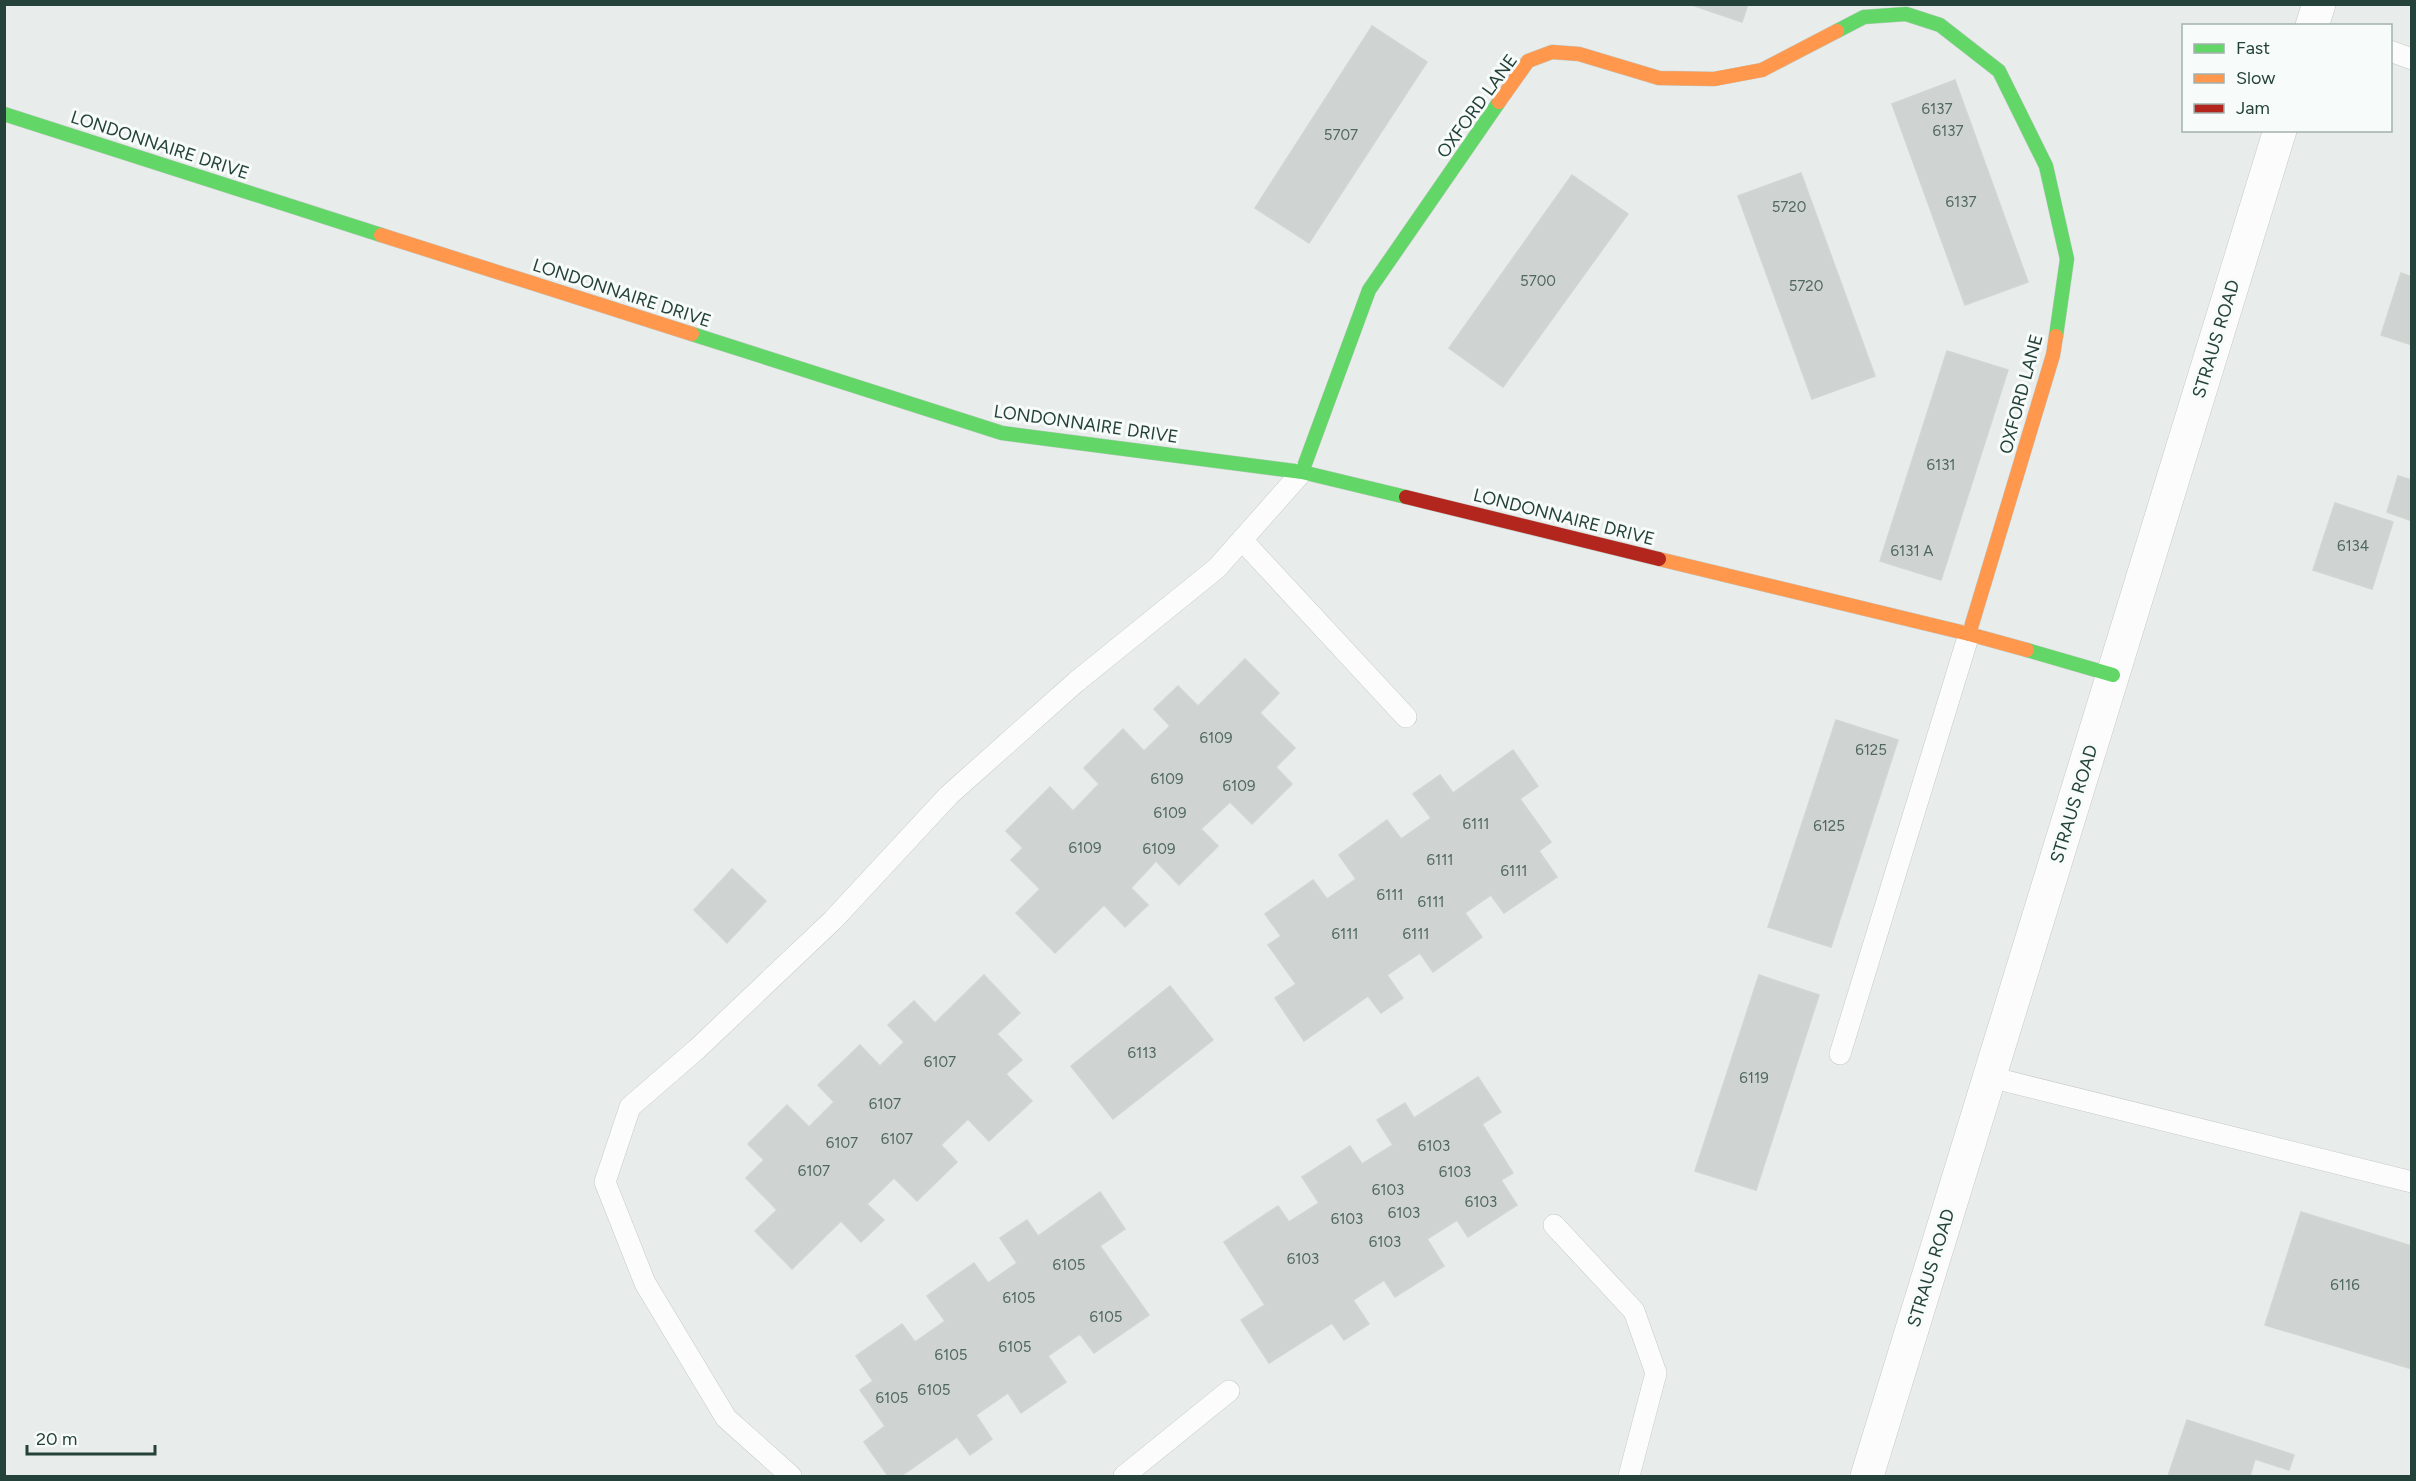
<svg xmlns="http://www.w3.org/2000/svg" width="2416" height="1481" viewBox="0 0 2416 1481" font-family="Figtree,sans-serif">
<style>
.building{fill:#cfd4d2;stroke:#d1d6d4;stroke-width:1.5}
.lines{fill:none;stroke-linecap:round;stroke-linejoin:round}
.lane-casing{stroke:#c5cac8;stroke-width:22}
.street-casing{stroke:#c5cac8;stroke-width:34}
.fast-casing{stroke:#c3cbc8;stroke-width:15}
.slow-casing{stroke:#c3cbc8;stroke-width:15}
.jam-casing{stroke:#c3cbc8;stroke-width:15}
.lane{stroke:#fcfcfc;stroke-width:21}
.street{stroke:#fcfcfc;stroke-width:33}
.fast{stroke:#63d668;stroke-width:14}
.slow{stroke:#ff974d;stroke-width:14}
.jam{stroke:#b3261e;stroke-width:14}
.labels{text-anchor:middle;stroke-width:6;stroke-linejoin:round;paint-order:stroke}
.number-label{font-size:15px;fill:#506761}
.street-label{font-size:18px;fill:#24423a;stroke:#f7fbf9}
</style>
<rect width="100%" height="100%" fill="#e8edeb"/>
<g class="building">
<path d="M 1689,4 L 1748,4 L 1742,22 Z"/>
<path d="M 1372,26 L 1427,62 L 1309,243 L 1255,208 Z"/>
<path d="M 1955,80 L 2028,282 L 1965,305 L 1892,104 Z"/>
<path d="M 1801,173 L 1875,376 L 1812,399 L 1738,196 Z"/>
<path d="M 1572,175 L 1628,214 L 1503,387 L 1449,348 Z"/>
<path d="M 2401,273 L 2412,277 L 2412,345 L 2381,335 Z"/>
<path d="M 1947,351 L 2008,370 L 1941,580 L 1880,561 Z"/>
<path d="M 2398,476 L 2412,480 L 2412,521 L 2387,512 Z"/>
<path d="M 2335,503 L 2393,522 L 2372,589 L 2313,570 Z"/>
<path d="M 1245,659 L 1279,693 L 1260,713 L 1295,748 L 1276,767 L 1292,784 L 1252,824 L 1230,802 L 1201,829 L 1218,846 L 1179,885 L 1156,861 L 1131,888 L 1148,905 L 1125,927 L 1104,905 L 1055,953 L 1016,913 L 1040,889 L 1011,860 L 1023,848 L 1006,831 L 1050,787 L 1073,811 L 1099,784 L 1084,768 L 1123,729 L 1144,751 L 1170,726 L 1154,709 L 1178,686 L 1198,706 Z"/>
<path d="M 1836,720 L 1898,740 L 1831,947 L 1768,927 Z"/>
<path d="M 1513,750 L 1538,786 L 1520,799 L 1551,842 L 1539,851 L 1557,877 L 1504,913 L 1491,895 L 1465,913 L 1482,937 L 1433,972 L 1420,953 L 1387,975 L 1403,998 L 1381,1013 L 1368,996 L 1304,1041 L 1275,998 L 1296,984 L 1268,945 L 1281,936 L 1265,914 L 1313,880 L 1327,899 L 1356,879 L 1339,855 L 1387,820 L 1401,839 L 1431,818 L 1413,794 L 1440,775 L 1453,793 Z"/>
<path d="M 732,869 L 766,901 L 727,943 L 694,910 Z"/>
<path d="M 984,975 L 1020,1013 L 997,1034 L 1022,1060 L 1006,1074 L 1032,1101 L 989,1141 L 968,1119 L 941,1145 L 957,1162 L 917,1201 L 894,1178 L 867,1204 L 884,1220 L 861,1242 L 841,1221 L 792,1269 L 755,1231 L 777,1210 L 746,1178 L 764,1160 L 748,1144 L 787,1105 L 809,1127 L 834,1102 L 818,1085 L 860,1045 L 880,1066 L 904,1042 L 888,1025 L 914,1001 L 935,1023 Z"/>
<path d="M 1759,975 L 1819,995 L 1756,1190 L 1695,1171 Z"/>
<path d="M 1170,986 L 1213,1040 L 1113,1119 L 1071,1066 Z"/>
<path d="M 1478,1077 L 1501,1112 L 1482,1124 L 1513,1173 L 1501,1180 L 1517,1205 L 1468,1237 L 1457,1220 L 1427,1239 L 1444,1266 L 1395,1297 L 1384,1280 L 1353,1300 L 1369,1324 L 1344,1340 L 1332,1323 L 1269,1363 L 1241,1320 L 1265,1305 L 1224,1242 L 1278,1206 L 1289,1222 L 1319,1203 L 1302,1177 L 1350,1146 L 1362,1164 L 1393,1145 L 1377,1120 L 1405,1103 L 1414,1118 Z"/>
<path d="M 1100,1192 L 1125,1229 L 1100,1246 L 1149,1315 L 1094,1353 L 1080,1334 L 1048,1356 L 1066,1382 L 1021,1413 L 1008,1393 L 976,1415 L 992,1439 L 970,1455 L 957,1437 L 901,1476 L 888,1476 L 864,1442 L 885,1426 L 860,1390 L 873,1381 L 856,1356 L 902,1324 L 915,1342 L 945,1321 L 927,1296 L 974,1263 L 988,1283 L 1017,1263 L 1000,1238 L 1027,1220 L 1038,1236 Z"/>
<path d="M 2301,1212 L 2412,1246 L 2412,1369 L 2265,1325 Z"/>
<path d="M 2187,1420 L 2294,1455 L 2289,1470 L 2255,1459 L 2250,1476 L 2168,1476 Z"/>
</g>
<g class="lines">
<g class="lane-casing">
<g id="lane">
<path d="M 2390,51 L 2412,59"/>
<path d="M 1242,540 L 1406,717"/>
<path d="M 1840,1054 L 1969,634"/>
<path d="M 1990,1077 L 2412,1182"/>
<path d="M 1554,1225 L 1634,1311 L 1656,1373 L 1629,1476"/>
<path d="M 791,1476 L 726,1418 L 645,1283 L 605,1182 L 630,1107 L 697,1049 L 833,920 L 949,795 L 1076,682 L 1217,568 L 1302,472"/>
<path d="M 1124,1476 L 1229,1391"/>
</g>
</g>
<g class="street-casing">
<g id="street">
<path d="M 2312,26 L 2319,4"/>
<path d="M 1867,1476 L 2280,130"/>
</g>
</g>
<g class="fast-casing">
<g id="fast">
<path d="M 1837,31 L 1864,17 L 1906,14 L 1940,25 L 1999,71 L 2046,166 L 2067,259 L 2056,336"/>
<path d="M 4,114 L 381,235"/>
<path d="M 692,334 L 1002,433 L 1302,472 L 1406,497"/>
<path d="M 1302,472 L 1369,290 L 1499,102"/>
<path d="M 2027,650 L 2113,675"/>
</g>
</g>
<g class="slow-casing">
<g id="slow">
<path d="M 1499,102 L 1528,61 L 1552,52 L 1579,54 L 1659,78 L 1714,79 L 1762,70 L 1837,31"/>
<path d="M 381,235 L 692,334"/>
<path d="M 1659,559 L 1969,634 L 2027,650"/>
<path d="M 1969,634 L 2053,355 L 2056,336"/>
</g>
</g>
<g class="jam-casing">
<path id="jam" d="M 1406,497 L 1659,559"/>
</g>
<use href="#lane" class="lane"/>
<use href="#street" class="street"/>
<use href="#fast" class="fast"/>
<use href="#slow" class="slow"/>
<use href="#jam" class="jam"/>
</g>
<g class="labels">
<g class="number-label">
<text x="1937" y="114">6137</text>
<text x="1948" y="136">6137</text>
<text x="1341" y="140">5707</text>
<text x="1961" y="207">6137</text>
<text x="1789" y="212">5720</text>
<text x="1538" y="286">5700</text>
<text x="1806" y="291">5720</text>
<text x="1941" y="470">6131</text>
<text x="2353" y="551">6134</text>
<text x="1912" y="556">6131 A</text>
<text x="1216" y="743">6109</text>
<text x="1871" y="755">6125</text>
<text x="1167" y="784">6109</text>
<text x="1239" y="791">6109</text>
<text x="1170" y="818">6109</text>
<text x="1476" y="829">6111</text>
<text x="1829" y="831">6125</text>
<text x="1085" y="853">6109</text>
<text x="1159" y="854">6109</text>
<text x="1440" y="865">6111</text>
<text x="1514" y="876">6111</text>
<text x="1390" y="900">6111</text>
<text x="1431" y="907">6111</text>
<text x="1345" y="939">6111</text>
<text x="1416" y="939">6111</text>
<text x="1142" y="1058">6113</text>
<text x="940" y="1067">6107</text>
<text x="1754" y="1083">6119</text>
<text x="885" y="1109">6107</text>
<text x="897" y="1144">6107</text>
<text x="842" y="1148">6107</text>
<text x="1434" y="1151">6103</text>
<text x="814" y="1176">6107</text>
<text x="1455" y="1177">6103</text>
<text x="1388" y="1195">6103</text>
<text x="1481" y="1207">6103</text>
<text x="1404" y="1218">6103</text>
<text x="1347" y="1224">6103</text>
<text x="1385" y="1247">6103</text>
<text x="1303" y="1264">6103</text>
<text x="1069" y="1270">6105</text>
<text x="2345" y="1290">6116</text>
<text x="1019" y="1303">6105</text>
<text x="1106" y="1322">6105</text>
<text x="1015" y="1352">6105</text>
<text x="951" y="1360">6105</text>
<text x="934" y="1395">6105</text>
<text x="892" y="1403">6105</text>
</g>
<g class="street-label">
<text transform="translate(1477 106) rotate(-54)" y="6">OXFORD LANE</text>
<text transform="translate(160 145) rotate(18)" y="6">LONDONNAIRE DRIVE</text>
<text transform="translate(622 293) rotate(18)" y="6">LONDONNAIRE DRIVE</text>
<text transform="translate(2216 339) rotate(-73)" y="6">STRAUS ROAD</text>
<text transform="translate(2021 394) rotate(-75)" y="6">OXFORD LANE</text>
<text transform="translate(1086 424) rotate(8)" y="6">LONDONNAIRE DRIVE</text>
<text transform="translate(1564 517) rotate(14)" y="6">LONDONNAIRE DRIVE</text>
<text transform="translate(2074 804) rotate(-73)" y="6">STRAUS ROAD</text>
<text transform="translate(1931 1268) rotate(-73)" y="6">STRAUS ROAD</text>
</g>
</g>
<rect width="2416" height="1481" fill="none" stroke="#24423a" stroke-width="12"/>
<rect x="2182" y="24" width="210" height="108" fill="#f7fbf9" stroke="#a3b1ad" stroke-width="1.5"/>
<rect x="2194" y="44" width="30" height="9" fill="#63d668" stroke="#a3b1ad" stroke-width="1.5"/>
<text x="2236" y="54" font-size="18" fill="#24423a">Fast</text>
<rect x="2194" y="74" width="30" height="9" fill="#ff974d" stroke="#a3b1ad" stroke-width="1.5"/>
<text x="2236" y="84" font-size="18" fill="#24423a">Slow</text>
<rect x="2194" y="104" width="30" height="9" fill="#b3261e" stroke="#a3b1ad" stroke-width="1.5"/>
<text x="2236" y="114" font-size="18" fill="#24423a">Jam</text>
<path d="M27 1445v9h128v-9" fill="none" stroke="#24423a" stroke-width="3"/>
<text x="36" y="1445" font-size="18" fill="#24423a" stroke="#f7fbf9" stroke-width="4.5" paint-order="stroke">20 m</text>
</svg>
